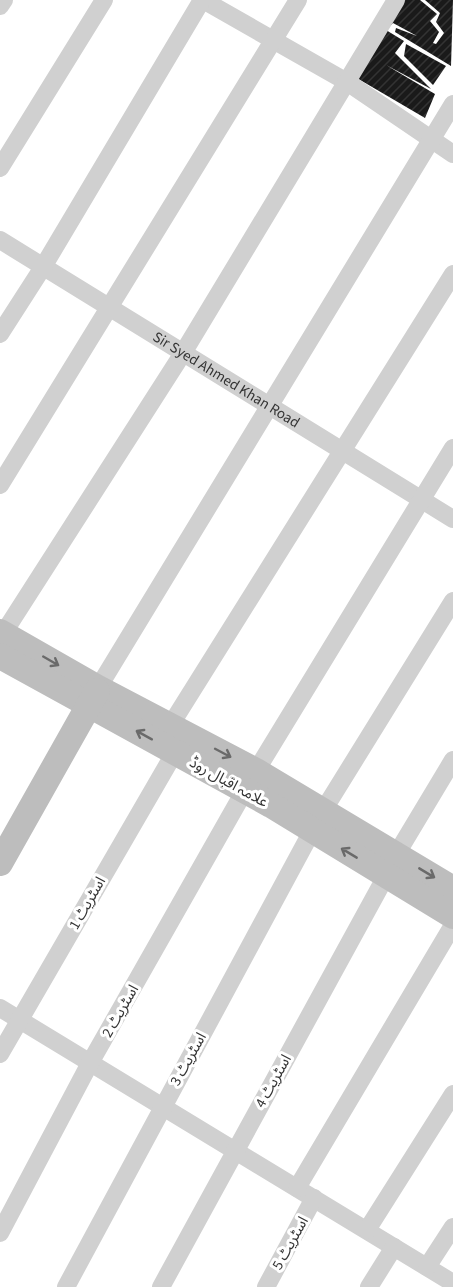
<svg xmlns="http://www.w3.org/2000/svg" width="453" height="1287" viewBox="0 0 453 1287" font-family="'Source Sans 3','Noto Sans Arabic',sans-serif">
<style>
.building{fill:url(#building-hatch)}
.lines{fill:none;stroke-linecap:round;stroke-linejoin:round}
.street{stroke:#d0d0d0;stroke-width:18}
.secondary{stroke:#bdbdbd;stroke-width:26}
.oneway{stroke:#6a6a6a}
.labels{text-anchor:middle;stroke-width:6;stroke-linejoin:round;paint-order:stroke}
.street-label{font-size:15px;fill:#333;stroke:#fff}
</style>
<defs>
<pattern id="building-hatch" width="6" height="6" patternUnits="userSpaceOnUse" patternTransform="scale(1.5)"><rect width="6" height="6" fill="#1a1a1a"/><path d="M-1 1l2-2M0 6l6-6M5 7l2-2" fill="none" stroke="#333"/></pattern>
</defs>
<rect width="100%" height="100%" fill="#fff"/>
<g class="building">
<path d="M 399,0 L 420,0 L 437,14 L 430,21 L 439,32 L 433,43 L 436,44 L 444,33 L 436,22 L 440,13 L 425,0 L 453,0 L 451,66 L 395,32 L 396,28 L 417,36 L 393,23 L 386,30 L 404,41 L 395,53 L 431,89 L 386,65 L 435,94 L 425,118 L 355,77 Z"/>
<path d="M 406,44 L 446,66 L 433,85 L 404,56 Z"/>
</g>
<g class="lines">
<g class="street">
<path d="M 203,0 L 347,82 L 453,154"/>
<path d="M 0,6 L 4,0"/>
<path d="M 0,168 L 104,0"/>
<path id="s1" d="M 0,240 L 453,519"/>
<path d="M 0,334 L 43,267 L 202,0"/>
<path d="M 0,485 L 298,0"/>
<path d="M 3,634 L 183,353 L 396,0"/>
<path d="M 98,688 L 453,104"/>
<path d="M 170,726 L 453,274"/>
<path d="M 256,771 L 453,448"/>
<path d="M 323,811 L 453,601"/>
<path d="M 396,855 L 453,760"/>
<path d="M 0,1008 L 453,1283"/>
<path d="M 0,1054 L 175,752"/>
<path d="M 297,1188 L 453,925"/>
<path d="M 367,1230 L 453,1094"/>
<path d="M 0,1233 L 90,1063 L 245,790"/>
<path d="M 427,1267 L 453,1227"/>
<path d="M 66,1287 L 312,831"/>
<path d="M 161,1287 L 386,876"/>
<path d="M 266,1287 L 314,1198"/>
<path d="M 369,1287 L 394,1247"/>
</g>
<g class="secondary">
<path d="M 0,632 L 98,688 L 256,771 L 453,889"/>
<path d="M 0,656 L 271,805 L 453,916"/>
<path d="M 0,863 L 97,691"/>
</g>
</g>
<defs><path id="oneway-shaft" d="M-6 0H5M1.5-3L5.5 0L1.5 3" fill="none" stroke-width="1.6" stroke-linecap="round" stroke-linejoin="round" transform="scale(1.5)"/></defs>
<g class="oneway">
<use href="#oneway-shaft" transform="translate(51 661) rotate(30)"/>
<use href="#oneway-shaft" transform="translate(144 735) rotate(-151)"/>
<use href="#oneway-shaft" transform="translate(223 753) rotate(28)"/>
<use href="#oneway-shaft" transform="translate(349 853) rotate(-149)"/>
<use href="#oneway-shaft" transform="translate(427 873) rotate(31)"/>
</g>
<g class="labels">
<g class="street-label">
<text dy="5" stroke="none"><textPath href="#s1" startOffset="266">Sir Syed Ahmed Khan Road</textPath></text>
<text transform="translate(229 782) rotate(29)" y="5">علامہ اقبال روڈ</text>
<text transform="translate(87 903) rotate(-60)" y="5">اسٹریٹ 1</text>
<text transform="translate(120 1011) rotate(-60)" y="5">اسٹریٹ 2</text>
<text transform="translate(188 1059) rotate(-61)" y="5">اسٹریٹ 3</text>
<text transform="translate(273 1081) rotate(-61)" y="5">اسٹریٹ 4</text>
<text transform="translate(290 1243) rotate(-61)" y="5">اسٹریٹ 5</text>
</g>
</g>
</svg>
